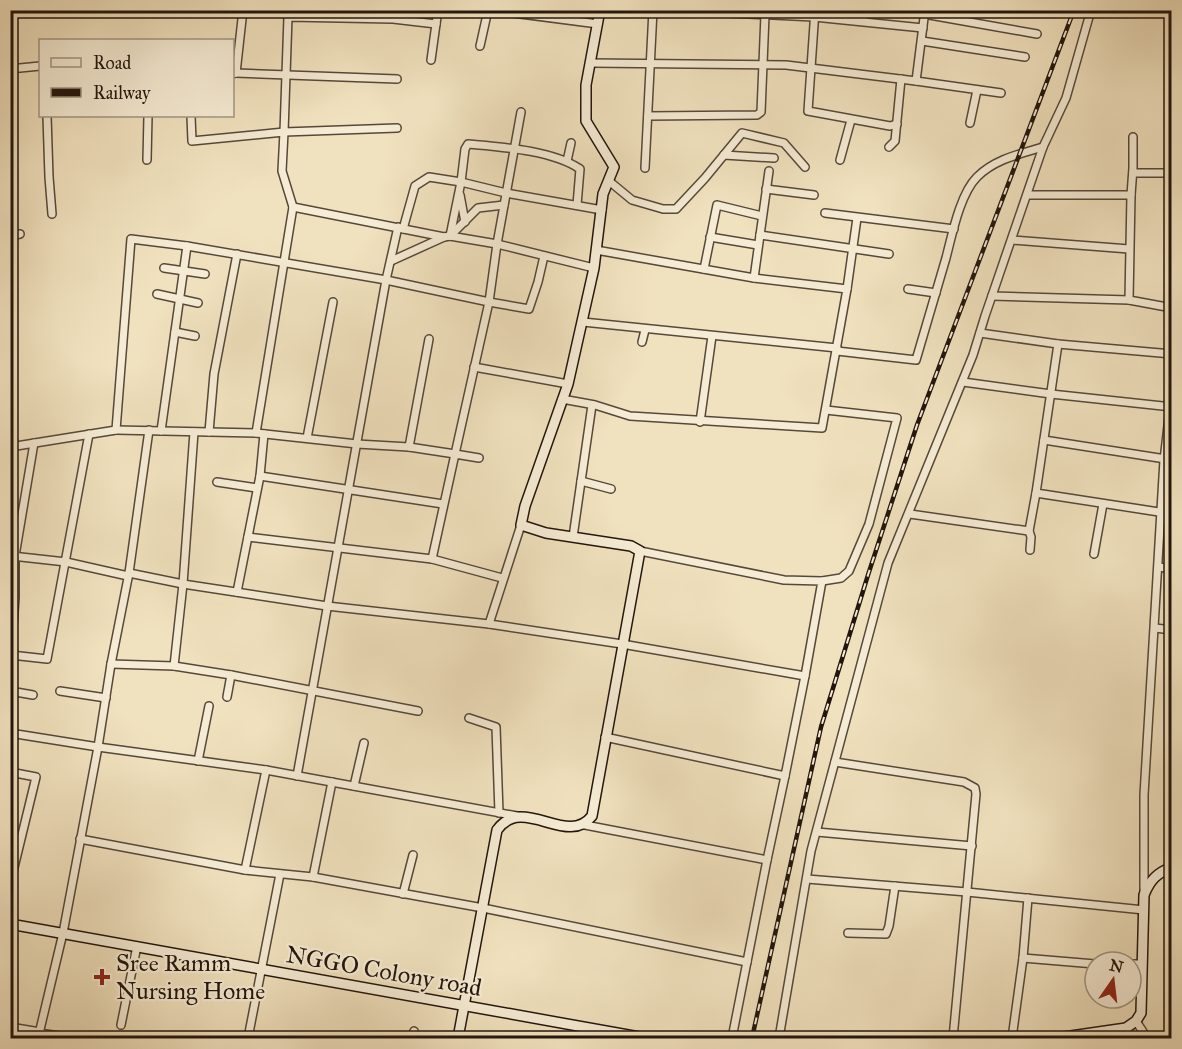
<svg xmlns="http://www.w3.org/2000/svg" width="1182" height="1049" viewBox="0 0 1182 1049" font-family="'IM FELL Great Primer',serif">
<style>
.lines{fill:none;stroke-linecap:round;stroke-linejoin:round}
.street-casing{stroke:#56483a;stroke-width:10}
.secondary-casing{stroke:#22150d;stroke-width:12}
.street{stroke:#f6ecd5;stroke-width:7}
.secondary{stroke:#f6ecd5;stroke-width:9}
.rail-casing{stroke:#22150d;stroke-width:4.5}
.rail{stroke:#f6ecd5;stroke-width:2;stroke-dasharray:7;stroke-linecap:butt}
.poi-dot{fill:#8f2418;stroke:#f6ecd5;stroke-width:2}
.labels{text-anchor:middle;stroke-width:4.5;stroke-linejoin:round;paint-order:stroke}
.poi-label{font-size:24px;fill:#22150d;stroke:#f6ecd5;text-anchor:start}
.street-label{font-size:24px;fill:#22150d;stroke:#f6ecd5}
</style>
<rect width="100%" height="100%" fill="#f1e2bf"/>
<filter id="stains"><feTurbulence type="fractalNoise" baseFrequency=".00333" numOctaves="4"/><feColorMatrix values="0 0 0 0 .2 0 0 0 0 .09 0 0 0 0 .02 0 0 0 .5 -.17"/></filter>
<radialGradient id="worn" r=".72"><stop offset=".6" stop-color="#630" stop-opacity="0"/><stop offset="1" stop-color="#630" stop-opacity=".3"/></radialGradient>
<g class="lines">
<g class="street-casing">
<g id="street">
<path d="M 490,10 L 598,24"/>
<path d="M 665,10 L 814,17 L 923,28"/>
<path d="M 815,10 L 808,111 L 890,126 L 897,124"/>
<path d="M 924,14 L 1037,34"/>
<path d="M 863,20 L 864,10"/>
<path d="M 922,41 L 1025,57"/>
<path d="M 480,46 L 488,10"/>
<path d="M 431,60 L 436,24"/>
<path d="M 590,63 L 786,65 L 916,81 L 925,10"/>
<path d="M 10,69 L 40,66"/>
<path d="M 236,73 L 397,79"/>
<path d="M 232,74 L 236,73 L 243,10"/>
<path d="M 916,81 L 1001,93"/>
<path d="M 521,112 L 497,244 L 489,302 L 529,309 L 538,282 L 544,256"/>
<path d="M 47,116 L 49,177 L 52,214"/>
<path d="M 191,116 L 192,141 L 284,132 L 282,171 L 293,207 L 256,433"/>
<path d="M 648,116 L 757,115 L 761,112 L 765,15"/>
<path d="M 970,123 L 977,90"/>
<path d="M 397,128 L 284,132 L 288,17 L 393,19 L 436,24 L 438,10"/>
<path d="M 889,147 L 895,141 L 901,79"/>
<path d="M 724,155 L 774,158"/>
<path d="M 147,160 L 148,116"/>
<path d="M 840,160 L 851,120"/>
<path d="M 567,161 L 571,143"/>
<path d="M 645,168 L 653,10"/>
<path d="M 1133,173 L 1172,173"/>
<path d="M 609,181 L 632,200 L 663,209 L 676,209 L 705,178 L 742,133 L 784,143 L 805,167"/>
<path d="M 766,189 L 814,195"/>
<path d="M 460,195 L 465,222"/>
<path d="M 1027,195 L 1131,195 L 1129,300 L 1172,308"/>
<path d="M 1131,195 L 1133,168 L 1133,137"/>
<path d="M 293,207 L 444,237 L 450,236 L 497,244 L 594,268"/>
<path d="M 825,213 L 954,229"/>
<path d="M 403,229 L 415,186 L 429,177 L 461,182 L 506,193 L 602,210"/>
<path d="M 760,235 L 889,254"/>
<path d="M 10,236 L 20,234"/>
<path d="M 450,236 L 461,182 L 465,149 L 468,144 C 501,147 552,150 580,169 L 577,205"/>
<path d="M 450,236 L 478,208 L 504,205"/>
<path d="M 710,237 L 758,245"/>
<path d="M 1012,240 L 1129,249"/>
<path d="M 391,261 L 444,237"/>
<path d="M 164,268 L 205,274"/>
<path d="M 704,269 L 717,205 L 762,216"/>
<path d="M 754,278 L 769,171"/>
<path d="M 847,289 L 857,218"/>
<path d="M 908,289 L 936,293"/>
<path d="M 157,294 L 198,303"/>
<path d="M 992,296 L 1129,300"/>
<path d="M 583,322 L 837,348"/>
<path d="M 175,332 L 195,336"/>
<path d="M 980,333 L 1058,344 L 1172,354"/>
<path d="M 642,342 L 645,330"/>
<path d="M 1058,344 L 1036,493 L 1172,514"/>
<path d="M 837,351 L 916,360 C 926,326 936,292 946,258 C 952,235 960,194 977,177 C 995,159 1020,154 1043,147"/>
<path d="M 474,367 L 568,384"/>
<path d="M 963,382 L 1051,394 L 1172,407"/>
<path d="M 562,399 L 595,405 L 630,416 L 822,428 L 847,289 L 754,278 L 596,250"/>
<path d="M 700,422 L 712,336"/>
<path d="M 116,430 L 256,433 L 357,444 L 409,447 L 455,454 L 489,302 L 386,280 L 398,227"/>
<path d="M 161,431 L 187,246"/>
<path d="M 209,432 L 214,374 L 237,254"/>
<path d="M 307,438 L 333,302"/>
<path d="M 1044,440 L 1172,460"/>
<path d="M 34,443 L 15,556 L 15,598 L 11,655 L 47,659 L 89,434"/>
<path d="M 10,447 L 116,430 L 131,239 L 187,246 L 386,280 L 297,776"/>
<path d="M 409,447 L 429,339"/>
<path d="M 260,476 L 443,504"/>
<path d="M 581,481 L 611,489"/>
<path d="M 217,482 L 257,488"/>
<path d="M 910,514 L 1029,531"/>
<path d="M 248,537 L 432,559 L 502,578"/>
<path d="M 573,537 L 592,405"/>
<path d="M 1030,550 L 1031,537 L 1029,531 L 1036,493"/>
<path d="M 640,551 L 784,580 L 822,581 L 805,676"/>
<path d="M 1094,554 L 1103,504"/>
<path d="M 12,556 L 66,562 L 128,576"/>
<path d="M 432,559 L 455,454 L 479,458"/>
<path d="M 1159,567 L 1172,569"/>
<path d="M 129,573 L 149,430"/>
<path d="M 822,581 L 841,578 L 849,571 L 869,524 L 897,418 L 826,410"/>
<path d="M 237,592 L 260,476 L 264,434"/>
<path d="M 489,624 L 521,525"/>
<path d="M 1155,628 L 1172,630"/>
<path d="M 111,664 L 174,666 L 231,675 L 418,711"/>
<path d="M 174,666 L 183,584 L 194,432"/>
<path d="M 10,691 L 33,695"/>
<path d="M 60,691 L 106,698"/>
<path d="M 227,697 L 231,675"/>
<path d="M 469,718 L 496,727 L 499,813"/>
<path d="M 10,733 L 98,747 L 111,664 L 129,573 L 183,584 L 327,606 L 489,624 L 622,644 L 805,676 L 785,776 L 605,737"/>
<path d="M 198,761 L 209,706"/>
<path d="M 835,762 L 964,782 L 975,788 L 976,794 L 953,1038"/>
<path d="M 10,772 L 36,777 L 10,884"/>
<path d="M 354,786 L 364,743"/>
<path d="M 585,825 L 767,860 L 732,1038"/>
<path d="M 817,832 L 972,846"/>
<path d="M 80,839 L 245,870 L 313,877 L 483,908 L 747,962"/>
<path d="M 767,860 L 785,776"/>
<path d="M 245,870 L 266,770"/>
<path d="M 313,877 L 332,782"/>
<path d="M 807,879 L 967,892 L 1144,910"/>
<path d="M 1144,893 L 1144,795 L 1164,460 L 1172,391"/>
<path d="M 403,894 L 413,855"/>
<path d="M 848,933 L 886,934 L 889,926 L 895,886"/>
<path d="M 1023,958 L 1095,964"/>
<path d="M 1131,964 L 1142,964"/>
<path d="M 1136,1021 L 1147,1038"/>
<path d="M 121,1025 L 137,946"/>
<path d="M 10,1027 L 40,1032"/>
<path d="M 39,1033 L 73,1038"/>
<path d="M 38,1038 L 63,933 L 98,747 L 266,770 L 517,816"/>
<path d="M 248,1038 L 280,874"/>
<path d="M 412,1038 L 414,1031"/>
<path d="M 779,1038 L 811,851 L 888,563 L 973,355 L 985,316 L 1043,147 L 1066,98 L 1091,10"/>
<path d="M 1012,1038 L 1023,958 L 1028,898"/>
</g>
</g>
<g class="secondary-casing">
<g id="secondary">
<path d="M 10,924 L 645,1038"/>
<path d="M 458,1038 L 497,830 C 523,794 567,848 592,816 L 640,551 L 631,546 L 546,533 L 521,525 L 525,506 L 568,384 L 594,268 L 603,194 L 614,167 L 586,121 L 586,85 L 600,10"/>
<path d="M 1057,1038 L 1126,1028 L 1136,1021 L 1141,1013 L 1144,895 C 1150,880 1157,873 1172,867"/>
</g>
</g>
<use href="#street" class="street"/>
<use href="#secondary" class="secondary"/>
<g class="rail-casing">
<path id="rail" d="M 752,1038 L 821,727 L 868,575 L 917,425 L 1074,10"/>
</g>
<use href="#rail" class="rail"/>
</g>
<path class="poi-dot" d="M99 968h6v6h6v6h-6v6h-6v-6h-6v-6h6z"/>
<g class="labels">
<g class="poi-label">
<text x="116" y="971">Sree Ramm<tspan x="116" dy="28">Nursing Home</tspan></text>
</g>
<g class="street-label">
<text transform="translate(384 971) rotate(10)" y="8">NGGO Colony road</text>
</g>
</g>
<rect width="1182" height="1049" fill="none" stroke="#f1e2bf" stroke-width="36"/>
<rect x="12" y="12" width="1158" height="1025" fill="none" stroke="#22150d" stroke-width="3"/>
<rect x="18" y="18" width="1146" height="1013" fill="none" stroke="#22150d" stroke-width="1.5"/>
<rect x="39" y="39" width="195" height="78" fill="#f6ecd5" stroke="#a19685" stroke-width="1.5"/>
<rect x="51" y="58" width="30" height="9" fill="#f6ecd5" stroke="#a19685" stroke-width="1.5"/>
<text x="93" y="69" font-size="18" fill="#22150d">Road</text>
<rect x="51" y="88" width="30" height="9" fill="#22150d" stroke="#a19685" stroke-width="1.5"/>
<text x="93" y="99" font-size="18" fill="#22150d">Railway</text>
<g transform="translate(1113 980) rotate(14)"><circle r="28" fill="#f6ecd5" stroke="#a19685" stroke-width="1.5"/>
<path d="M0-4.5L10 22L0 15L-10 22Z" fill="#8f2418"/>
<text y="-9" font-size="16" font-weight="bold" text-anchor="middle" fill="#22150d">N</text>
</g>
<rect width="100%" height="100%" filter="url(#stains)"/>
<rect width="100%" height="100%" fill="url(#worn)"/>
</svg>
